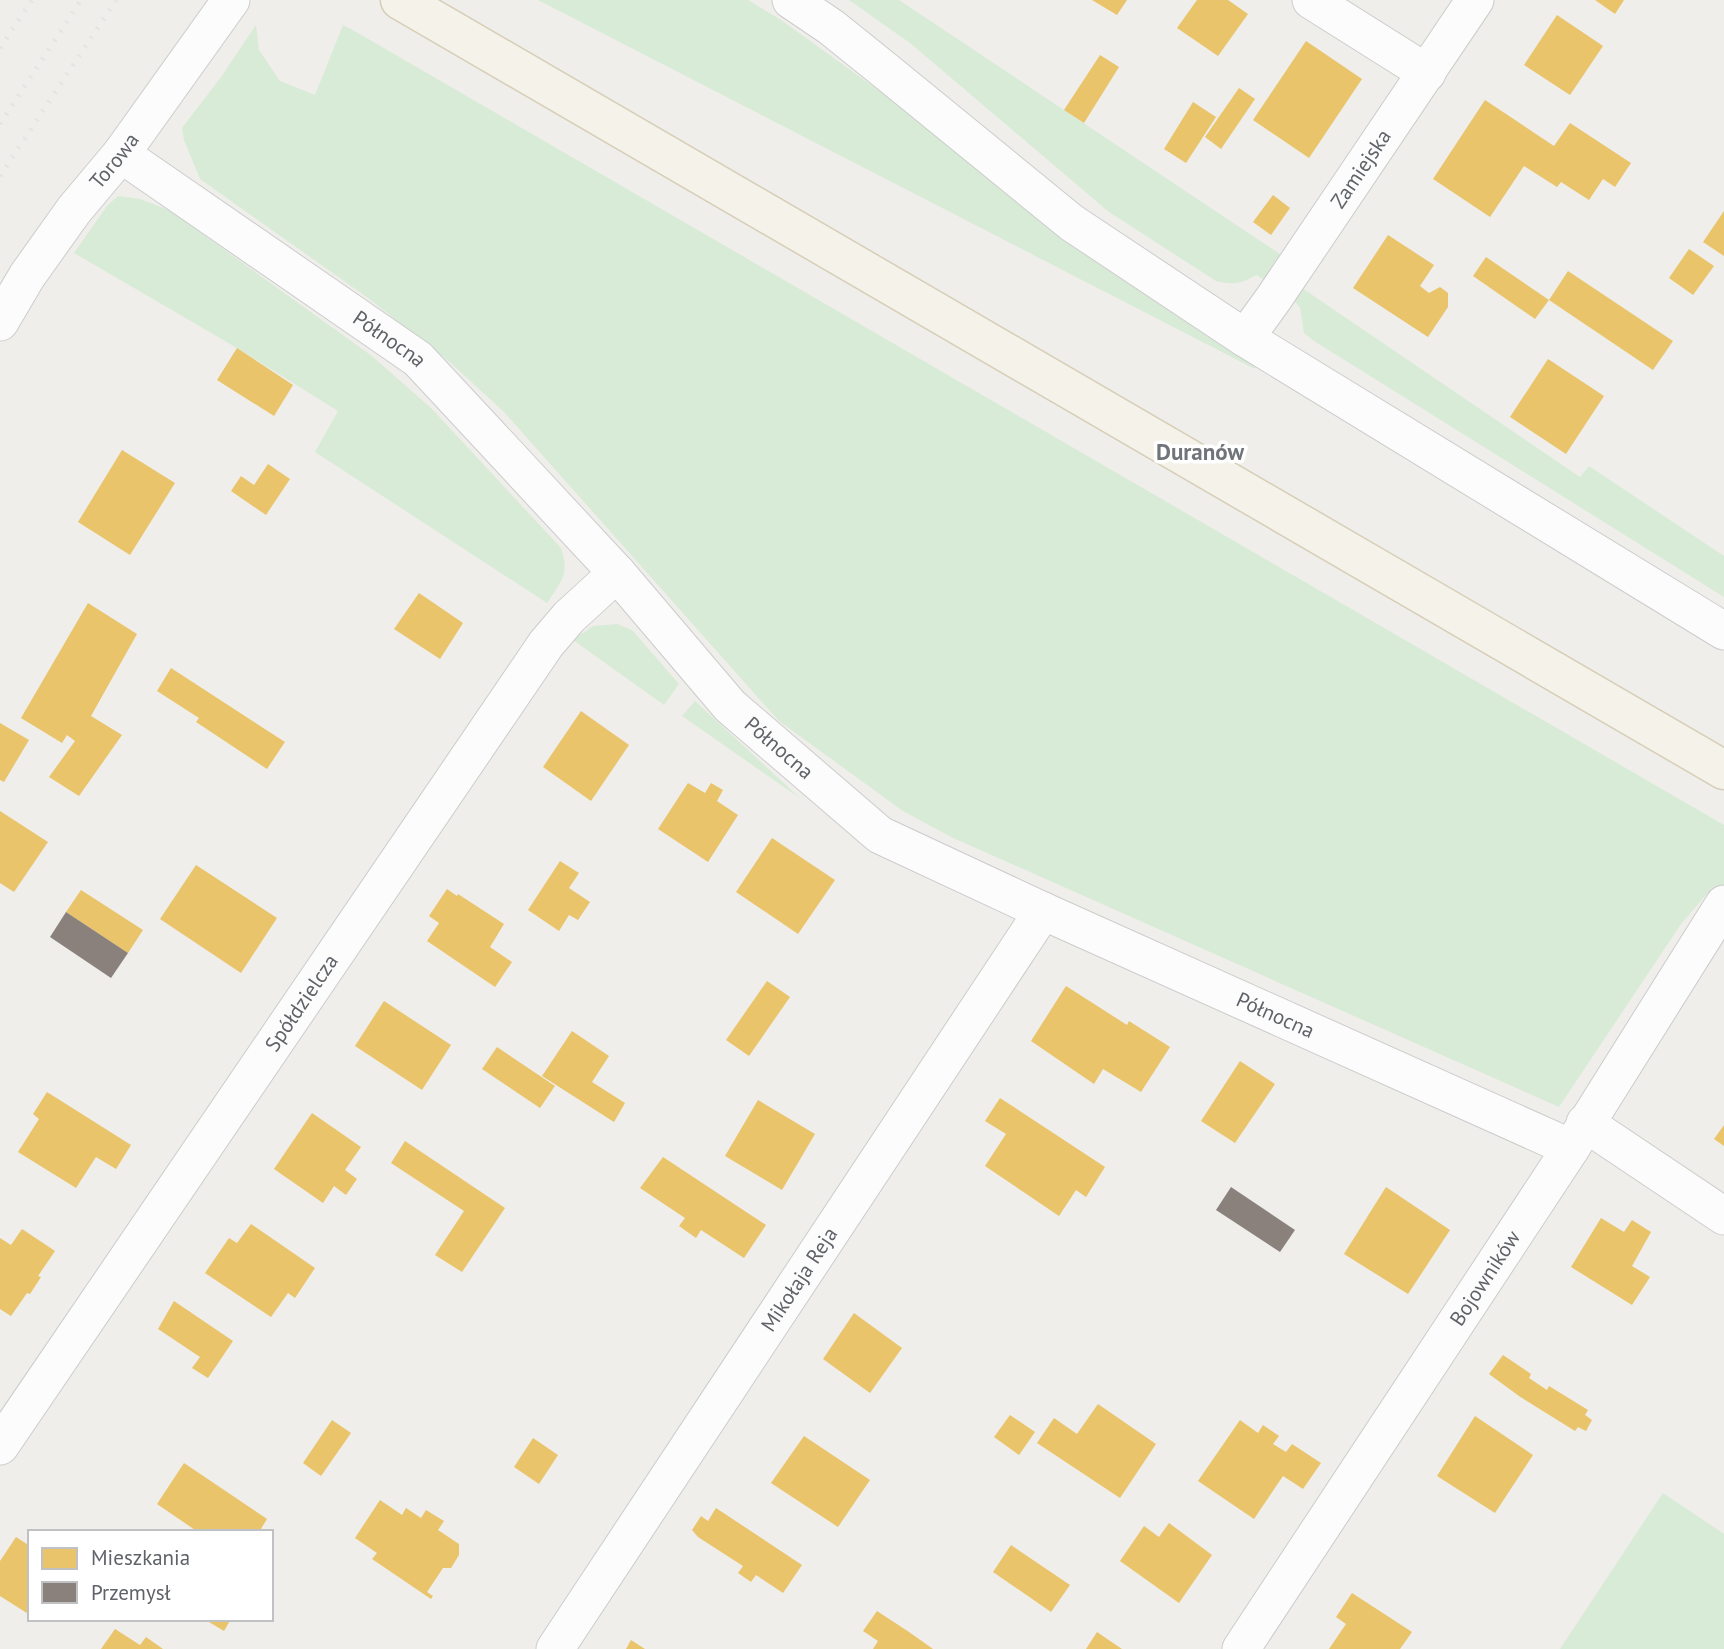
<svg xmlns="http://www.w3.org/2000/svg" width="1724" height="1649" viewBox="0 0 1724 1649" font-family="'PT Sans',sans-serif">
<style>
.green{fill:#d8ebd6}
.homes{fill:#e9c46a}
.industry{fill:#8a817c}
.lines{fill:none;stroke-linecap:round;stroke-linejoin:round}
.street-casing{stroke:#cbcccc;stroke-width:39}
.primary-casing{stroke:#d7ceb8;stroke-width:41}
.street{stroke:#fdfcfc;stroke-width:37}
.primary{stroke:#f4f2e9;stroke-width:38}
.rail{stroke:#e4e4e4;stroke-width:5;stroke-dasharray:2 9;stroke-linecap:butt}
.labels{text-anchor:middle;stroke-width:7;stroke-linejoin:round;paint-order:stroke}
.street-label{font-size:21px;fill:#5f6368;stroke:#fff}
.neighbourhood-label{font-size:23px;font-weight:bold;fill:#70757a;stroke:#fff}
</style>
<rect width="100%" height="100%" fill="#efeeea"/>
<g class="green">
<path d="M 538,0 L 748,0 L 781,20 L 910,113 L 1067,243 L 1257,368 L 1253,368 Z"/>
<path d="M 849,0 L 899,0 L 1280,254 L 1265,280 L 1256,275 C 1241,284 1233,285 1216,281 L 1109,212 L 910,43 Z"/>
<path d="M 256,25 L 259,50 L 280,81 L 315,95 L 343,25 L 358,33 L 1724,825 L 1724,893 L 1712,888 L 1681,924 L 1559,1107 L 951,837 L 903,811 L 779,721 L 504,412 L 452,364 L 368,298 L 200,179 L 184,140 L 182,128 L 221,77 Z"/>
<path d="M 118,196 L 140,199 L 169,210 L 372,356 L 432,409 L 561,548 C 570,574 561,582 547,603 L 315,452 L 338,411 L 237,348 L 74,253 L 107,206 Z"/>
<path d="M 1302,288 L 1580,477 L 1589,466 L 1724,556 L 1724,597 L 1314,341 L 1304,333 L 1300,307 L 1294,301 Z"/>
<path d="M 617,624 L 632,630 L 679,684 L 664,705 L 573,640 L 593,626 Z"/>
<path d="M 695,701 L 801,799 L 682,716 Z"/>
<path d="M 1663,1493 L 1724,1534 L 1724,1649 L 1560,1649 Z"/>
</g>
<g class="homes">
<path d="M 1092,0 L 1127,0 L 1117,15 Z"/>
<path d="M 1197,0 L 1228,0 L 1248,14 L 1218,56 L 1177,28 Z"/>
<path d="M 1595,0 L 1624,0 L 1615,14 Z"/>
<path d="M 1557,15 L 1603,46 L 1570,95 L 1524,65 Z"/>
<path d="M 1306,41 L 1362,79 L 1309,158 L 1253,120 Z"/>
<path d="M 1100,55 L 1119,67 L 1084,123 L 1064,110 Z"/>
<path d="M 1239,88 L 1255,99 L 1221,149 L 1205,137 Z"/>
<path d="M 1485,100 L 1554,146 L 1570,123 L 1631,163 L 1615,187 L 1603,179 L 1589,200 L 1561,182 L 1557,187 L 1524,166 L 1490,217 L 1433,179 Z"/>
<path d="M 1193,102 L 1216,117 L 1186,163 L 1164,149 Z"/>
<path d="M 1273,195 L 1290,208 L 1271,235 L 1253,222 Z"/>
<path d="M 1724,211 L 1724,256 L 1703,242 Z"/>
<path d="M 1388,235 L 1434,265 L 1420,286 L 1429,293 L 1440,287 L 1448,293 L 1448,307 L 1428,337 L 1353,288 Z"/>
<path d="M 1689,249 L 1714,266 L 1693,295 L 1669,278 Z"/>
<path d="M 1486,257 L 1549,300 L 1535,319 L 1473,276 Z"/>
<path d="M 1568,271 L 1673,341 L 1653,370 L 1549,300 Z"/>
<path d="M 237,348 L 293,385 L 274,416 L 217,380 Z"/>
<path d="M 1548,359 L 1604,396 L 1566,454 L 1510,417 Z"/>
<path d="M 122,450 L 175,483 L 130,555 L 78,522 Z"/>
<path d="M 268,464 L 290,479 L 266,515 L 231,491 L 241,476 L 254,485 Z"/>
<path d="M 419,593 L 463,623 L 440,659 L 394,629 Z"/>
<path d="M 88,603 L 137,634 L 91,716 L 122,735 L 79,796 L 49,777 L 75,741 L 67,735 L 62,743 L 21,718 Z"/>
<path d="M 171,668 L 285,742 L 267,769 L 196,722 L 199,718 L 157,691 Z"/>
<path d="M 581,711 L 629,745 L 591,801 L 543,767 Z"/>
<path d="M 0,723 L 29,740 L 4,782 L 0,780 Z"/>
<path d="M 688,783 L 705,793 L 711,783 L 723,790 L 717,801 L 738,815 L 708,862 L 658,829 Z"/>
<path d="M 0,811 L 48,842 L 14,892 L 0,883 Z"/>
<path d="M 772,838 L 835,880 L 798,934 L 736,892 Z"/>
<path d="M 560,861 L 579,873 L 569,888 L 590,902 L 578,920 L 569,915 L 559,931 L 528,910 Z"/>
<path d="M 196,865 L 277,918 L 241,973 L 160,919 Z"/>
<path d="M 447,889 L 457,896 L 458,894 L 504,924 L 490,947 L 512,962 L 495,987 L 427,941 L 439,923 L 429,916 Z"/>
<path d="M 81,890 L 143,930 L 128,953 L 66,912 Z"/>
<path d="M 767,981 L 790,997 L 749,1056 L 726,1040 Z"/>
<path d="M 1066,986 L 1127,1025 L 1129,1021 L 1170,1047 L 1141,1092 L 1103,1069 L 1094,1084 L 1031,1041 Z"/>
<path d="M 384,1001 L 451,1045 L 422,1090 L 355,1046 Z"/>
<path d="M 572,1031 L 609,1056 L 592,1082 L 625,1103 L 614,1122 L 542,1076 Z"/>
<path d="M 497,1047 L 555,1086 L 540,1108 L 482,1069 Z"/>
<path d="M 1240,1061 L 1275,1084 L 1235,1143 L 1201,1121 Z"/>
<path d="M 47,1092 L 131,1145 L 116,1169 L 96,1157 L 76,1188 L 18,1152 L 39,1119 L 33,1114 Z"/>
<path d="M 1000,1098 L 1105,1167 L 1086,1197 L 1076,1190 L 1059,1216 L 985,1166 L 1006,1134 L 985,1121 Z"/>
<path d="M 758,1100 L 815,1134 L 782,1190 L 725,1156 Z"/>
<path d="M 312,1113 L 361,1147 L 345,1170 L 357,1179 L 346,1195 L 334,1186 L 323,1203 L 274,1169 Z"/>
<path d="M 1724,1125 L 1724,1146 L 1714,1139 Z"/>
<path d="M 405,1141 L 505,1208 L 462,1272 L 435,1255 L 464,1211 L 391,1163 Z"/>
<path d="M 663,1157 L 766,1225 L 744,1258 L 701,1230 L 696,1238 L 679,1226 L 685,1218 L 640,1188 Z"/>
<path d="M 1386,1187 L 1450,1230 L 1408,1294 L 1344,1254 Z"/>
<path d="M 1601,1218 L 1624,1232 L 1632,1220 L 1651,1232 L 1632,1266 L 1650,1277 L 1632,1305 L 1571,1267 Z"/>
<path d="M 251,1224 L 315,1268 L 295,1298 L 288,1293 L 271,1317 L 205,1273 L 229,1238 L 237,1243 Z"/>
<path d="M 22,1229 L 55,1251 L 38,1276 L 41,1277 L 30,1294 L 27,1293 L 11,1316 L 0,1309 L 0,1238 L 11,1245 Z"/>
<path d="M 174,1301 L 233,1341 L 208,1378 L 192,1368 L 200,1357 L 158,1329 Z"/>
<path d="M 854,1313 L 902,1348 L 870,1393 L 823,1359 Z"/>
<path d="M 1503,1355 L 1531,1374 L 1529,1378 L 1547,1390 L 1549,1386 L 1588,1410 L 1585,1415 L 1592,1420 L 1586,1431 L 1578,1427 L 1575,1431 L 1519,1396 L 1489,1374 Z"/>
<path d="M 1098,1404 L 1156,1444 L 1120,1498 L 1037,1443 L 1054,1418 L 1077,1434 Z"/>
<path d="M 1010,1415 L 1035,1432 L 1019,1455 L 994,1437 Z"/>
<path d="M 1475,1416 L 1533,1455 L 1495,1513 L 1437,1476 Z"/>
<path d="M 332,1420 L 351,1433 L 321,1476 L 303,1463 Z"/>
<path d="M 1240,1420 L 1258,1433 L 1263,1425 L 1279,1436 L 1273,1444 L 1286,1452 L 1292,1444 L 1321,1463 L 1303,1489 L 1283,1476 L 1254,1519 L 1198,1481 Z"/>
<path d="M 804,1436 L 870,1480 L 838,1527 L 771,1483 Z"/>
<path d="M 533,1438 L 558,1455 L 539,1484 L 514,1467 Z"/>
<path d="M 184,1463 L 267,1519 L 259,1532 L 198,1532 L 157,1504 Z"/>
<path d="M 380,1500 L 402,1515 L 406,1508 L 421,1518 L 426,1510 L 444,1521 L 438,1530 L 459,1544 L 459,1555 L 451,1568 L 443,1568 L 427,1592 L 433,1596 L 431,1599 L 372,1559 L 377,1553 L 355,1538 Z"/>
<path d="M 716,1508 L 802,1565 L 783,1593 L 756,1575 L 751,1582 L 738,1573 L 743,1566 L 698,1537 L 692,1530 L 701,1516 L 708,1521 Z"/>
<path d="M 1169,1523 L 1212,1555 L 1179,1603 L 1120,1561 L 1144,1526 L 1159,1537 Z"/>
<path d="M 16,1537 L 30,1546 L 30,1615 L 0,1596 L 0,1561 Z"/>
<path d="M 1011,1545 L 1070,1585 L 1051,1612 L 993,1572 Z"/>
<path d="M 1352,1593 L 1412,1632 L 1400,1649 L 1329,1649 L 1346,1624 L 1336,1617 Z"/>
<path d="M 877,1611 L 909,1632 L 933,1649 L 873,1649 L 878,1641 L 863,1631 Z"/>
<path d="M 211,1619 L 231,1619 L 224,1631 L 209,1622 Z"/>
<path d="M 115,1629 L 140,1645 L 146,1637 L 163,1649 L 101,1649 Z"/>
<path d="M 1097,1632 L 1122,1649 L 1086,1649 Z"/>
<path d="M 631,1640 L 645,1649 L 626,1649 Z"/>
</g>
<g class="industry">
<path d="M 66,912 L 128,953 L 111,978 L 50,937 Z"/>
<path d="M 1231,1187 L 1295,1230 L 1280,1252 L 1216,1210 Z"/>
</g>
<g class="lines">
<g class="street-casing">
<g id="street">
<path d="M 791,0 L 831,27 L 882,68 L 1072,223 L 1245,338 L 1724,631"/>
<path d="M 1311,0 L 1427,73"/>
<path id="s1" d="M 121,154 L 418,359 L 617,573 L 730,706 L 880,835 L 1043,911 L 1571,1148"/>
<path id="s2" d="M 0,322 L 27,276 L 74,210 L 121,154 L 231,0"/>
<path id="s3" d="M 1245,338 L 1274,298 L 1475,0"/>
<path d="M 1585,1123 L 1724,1216"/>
<path id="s4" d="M 0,1446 L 546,644 L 569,617 L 617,573"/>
<path id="s5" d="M 555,1649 L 1043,911"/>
<path id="s6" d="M 1241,1649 L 1571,1148 L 1724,904"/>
</g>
</g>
<g class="primary-casing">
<path id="primary" d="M 400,0 L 1724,770"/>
</g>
<use href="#street" class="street"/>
<use href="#primary" class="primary"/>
<g class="rail">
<path d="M 0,48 L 32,0"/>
<path d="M 0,124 L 81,0"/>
<path d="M 0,176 L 116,0"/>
</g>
</g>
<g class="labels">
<g class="street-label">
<text dy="7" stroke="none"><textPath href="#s2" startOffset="198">Torowa</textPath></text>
<text dy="7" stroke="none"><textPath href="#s3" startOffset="205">Zamiejska</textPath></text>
<text dy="7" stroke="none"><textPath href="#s1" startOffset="326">Północna</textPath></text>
<text dy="7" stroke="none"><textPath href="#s1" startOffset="892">Północna</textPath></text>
<text dy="7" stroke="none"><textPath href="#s4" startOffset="536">Spółdzielcza</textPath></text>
<text dy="7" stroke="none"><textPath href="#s1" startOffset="1460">Północna</textPath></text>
<text dy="7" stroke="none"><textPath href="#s6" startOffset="444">Bojowników</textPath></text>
<text dy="7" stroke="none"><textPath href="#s5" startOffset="443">Mikołaja Reja</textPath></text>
</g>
<g class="neighbourhood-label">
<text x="1200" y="460">Duranów</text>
</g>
</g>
<rect x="28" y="1530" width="245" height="91" fill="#ffffff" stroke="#bfc1c3" stroke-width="2"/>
<rect x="42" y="1548" width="35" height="21" fill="#e9c46a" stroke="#bfc1c3" stroke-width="2"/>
<text x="91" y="1565" font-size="21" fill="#5f6368">Mieszkania</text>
<rect x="42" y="1582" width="35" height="21" fill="#8a817c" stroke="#bfc1c3" stroke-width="2"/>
<text x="91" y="1600" font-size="21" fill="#5f6368">Przemysł</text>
</svg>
